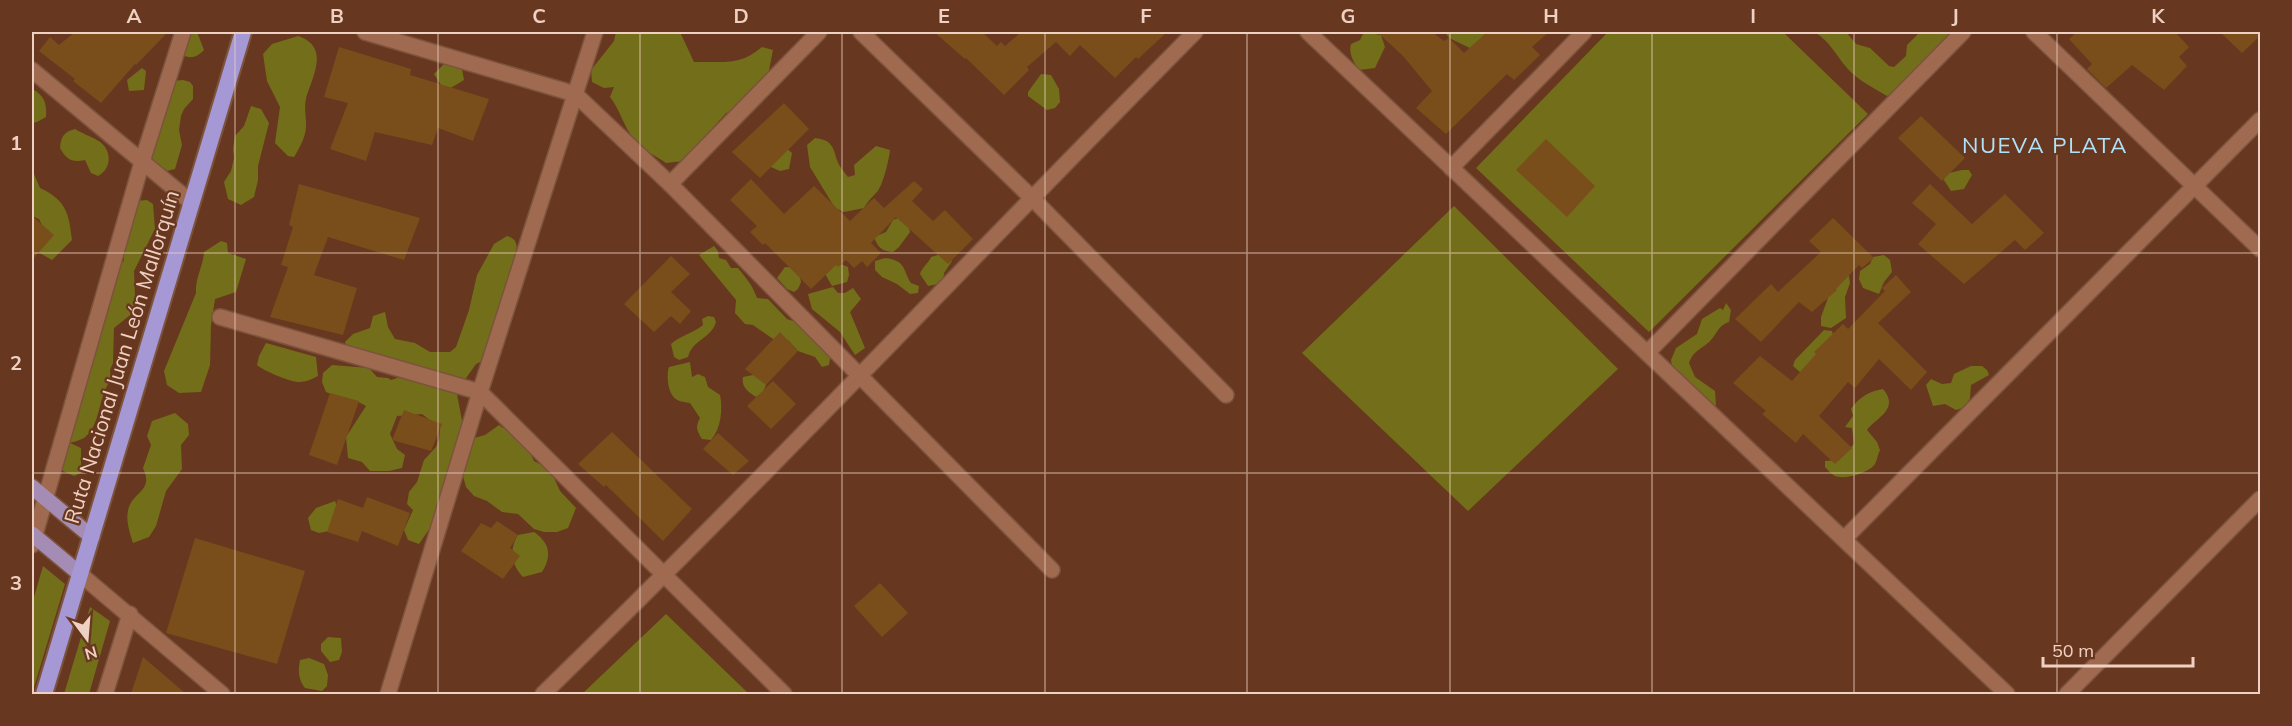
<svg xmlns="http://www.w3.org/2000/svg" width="2292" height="726" viewBox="0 0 2292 726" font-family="Mulish,sans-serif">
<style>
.green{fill:#736e19}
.building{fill:#794e1b}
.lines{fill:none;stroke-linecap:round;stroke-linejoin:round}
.minor-casing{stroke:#7c533d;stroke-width:18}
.primary-casing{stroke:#7c533d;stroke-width:18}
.trunk-casing{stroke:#7c533d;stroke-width:20}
.minor{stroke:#9f6a50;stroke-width:15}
.primary{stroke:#a48cb4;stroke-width:15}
.trunk{stroke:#a697d5;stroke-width:16}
.grid{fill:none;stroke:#efd1c3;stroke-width:1.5;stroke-opacity:0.55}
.labels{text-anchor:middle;stroke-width:4.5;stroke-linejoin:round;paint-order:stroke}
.street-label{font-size:21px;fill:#efd1c3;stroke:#68371f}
.neighbourhood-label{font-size:22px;letter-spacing:1.5px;fill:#b0e3f9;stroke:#68371f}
.neatline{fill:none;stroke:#efd1c3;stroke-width:2}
.grid-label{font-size:20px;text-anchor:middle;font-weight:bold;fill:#efd1c3}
</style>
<rect width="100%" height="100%" fill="#68371f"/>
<g class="green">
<path d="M 188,32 L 197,32 L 204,50 C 195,59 189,59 179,53 Z"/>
<path d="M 616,32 L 680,32 L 694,62 C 723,61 738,67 762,47 L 773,50 L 766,86 L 744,109 L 726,113 L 683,161 L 666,163 C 656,156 641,149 634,139 C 623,126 621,111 610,97 L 614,87 L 604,88 L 592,82 L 591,70 L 614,41 Z"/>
<path d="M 1364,32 L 1381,35 L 1385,47 L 1375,68 L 1359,70 C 1354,63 1348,53 1351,44 L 1360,40 Z"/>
<path d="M 1445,32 L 1491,32 L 1483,43 L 1474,50 L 1449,38 Z"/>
<path d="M 1608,32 L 1783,32 L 1868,114 L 1649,332 L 1476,168 Z"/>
<path d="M 1815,32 L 1846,32 L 1856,44 L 1870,48 L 1889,66 L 1894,67 L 1906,56 L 1907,45 L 1920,32 L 1953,32 L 1946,42 L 1896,91 L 1887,96 C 1874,88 1857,80 1847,68 C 1835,54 1831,43 1815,32 Z"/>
<path d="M 298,36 C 331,47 312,77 306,99 C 304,108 306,114 306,123 C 307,135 300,147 294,157 L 288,156 L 275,143 L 280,107 L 267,81 L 263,54 L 272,44 Z"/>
<path d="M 444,64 L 462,69 L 464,80 L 449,89 L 441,85 L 434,74 Z"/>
<path d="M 142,68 L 146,71 L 144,90 L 129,91 L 127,80 Z"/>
<path d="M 1041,74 L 1051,75 L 1059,89 L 1060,102 L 1055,108 L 1047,110 L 1028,96 L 1028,92 Z"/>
<path d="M 183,80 L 190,82 L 193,86 L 193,99 L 184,109 L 181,116 L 179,130 L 182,145 L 175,169 L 163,172 L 149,163 L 173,81 Z"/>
<path d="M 32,89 C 44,95 47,103 46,117 L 37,122 L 32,123 Z"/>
<path d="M 251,106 L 261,109 L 269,123 L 258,166 L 258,180 L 254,197 L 241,205 L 228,199 L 224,182 L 231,171 L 234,158 L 233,149 L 235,136 L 244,126 Z"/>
<path d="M 75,129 C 83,134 90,136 97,140 C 113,149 112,169 98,176 L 91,173 L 85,160 C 72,163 66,159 60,148 C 61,136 64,132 75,129 Z"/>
<path d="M 815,138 C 832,140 833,147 837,160 C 839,166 844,172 848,177 L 855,175 L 854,165 L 876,146 L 890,150 C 889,160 883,185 877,192 C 872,197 868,201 864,208 L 844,212 L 835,208 L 810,167 L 807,145 Z"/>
<path d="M 785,147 L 792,153 L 789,169 L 780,171 L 771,167 L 768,161 Z"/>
<path d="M 1962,170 L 1969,170 L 1972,175 L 1964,189 L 1951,191 L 1942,177 L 1949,173 Z"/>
<path d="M 32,173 L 34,174 L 40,188 C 66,200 69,213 72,240 L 52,260 L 38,252 L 46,233 L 39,219 L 32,216 Z"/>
<path d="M 147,200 L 153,204 L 155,229 L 134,271 L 135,296 L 137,307 L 134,312 L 114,328 L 113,363 L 110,370 L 111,380 C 97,397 102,424 84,438 C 80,440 74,442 70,443 L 81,448 L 81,473 L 74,476 L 63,471 L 60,463 L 114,267 L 124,261 L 122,239 L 136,201 Z"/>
<path d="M 1454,206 L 1618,369 L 1468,511 L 1302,353 Z"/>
<path d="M 898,218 L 908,224 L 910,232 L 899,247 L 893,252 C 882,251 878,248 874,237 L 886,232 L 893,220 Z"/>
<path d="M 507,236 C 510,237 513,238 515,241 C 524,254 493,340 487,359 L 476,364 L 464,381 L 403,377 L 457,394 L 463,426 L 462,452 L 450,465 L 441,512 L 419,544 L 408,540 L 404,530 L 413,510 L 407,504 L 409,492 L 417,482 L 424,460 L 436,447 L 439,440 L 440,428 L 422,414 L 397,416 L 390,434 L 397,449 L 405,455 L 402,468 L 389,471 L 370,471 L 362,462 L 348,458 L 346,437 L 366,406 C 353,398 339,398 326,392 L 322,382 L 323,373 L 332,365 L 369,368 L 377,377 L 388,378 L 391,380 L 400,377 L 376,370 L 347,352 L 345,342 L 353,334 L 370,328 L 373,316 L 385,312 L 388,327 L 395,339 L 415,343 L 430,352 L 450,352 L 456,347 L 469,310 L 477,275 L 494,244 Z"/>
<path d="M 221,241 L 227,243 L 228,253 L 246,259 L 236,292 L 215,299 L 211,325 L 210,365 L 201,392 L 179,393 L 167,385 L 164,371 L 196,293 C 195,278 203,267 204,252 Z"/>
<path d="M 714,246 L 718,251 L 719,258 L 726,260 L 731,268 L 738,268 C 746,278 753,286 757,298 L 768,299 L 787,319 L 799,323 L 831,352 L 829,365 L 822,367 L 815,357 L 798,351 L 788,340 L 776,341 L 753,325 L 745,324 L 735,313 L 736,300 L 699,255 Z"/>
<path d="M 941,254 L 952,261 L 944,273 L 943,283 L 928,286 L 920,274 C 922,267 928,264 931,257 Z"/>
<path d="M 1884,255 L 1890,260 L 1892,272 L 1884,282 L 1879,294 L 1863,288 L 1859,279 L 1860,271 L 1870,264 L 1873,257 Z"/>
<path d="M 885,258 C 907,261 902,269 911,283 L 919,286 L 918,293 L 910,294 L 897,284 L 882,277 L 875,270 L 875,261 Z"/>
<path d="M 838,263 L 848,267 L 849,275 L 847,282 L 832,286 L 824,272 Z"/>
<path d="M 1847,265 L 1850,283 L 1845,297 L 1846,318 L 1831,328 L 1821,326 L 1821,317 L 1828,298 L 1823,283 Z"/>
<path d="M 785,267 L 798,268 L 801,282 L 798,289 L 794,292 L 787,289 L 777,278 Z"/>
<path d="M 833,287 L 838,293 L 845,293 L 853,288 L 861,299 L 850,312 L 865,348 L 855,355 L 840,332 L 812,309 L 808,294 Z"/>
<path d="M 1726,303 L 1731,310 L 1729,322 C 1717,326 1717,335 1709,342 C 1700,350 1693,351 1689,363 L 1695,377 L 1715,391 L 1716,405 L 1707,410 L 1693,407 L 1687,391 L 1673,371 L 1671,360 L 1676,348 L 1697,334 L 1702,319 L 1720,308 L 1723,310 Z"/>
<path d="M 708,316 L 714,317 L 716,322 C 711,339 693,339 688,357 L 679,360 L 674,357 L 671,344 C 681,335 692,334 703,325 L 702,319 Z"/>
<path d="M 1824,330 L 1832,331 L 1844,379 L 1840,392 L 1834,392 L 1810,373 L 1800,372 L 1793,366 L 1795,360 Z"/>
<path d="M 266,343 L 316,357 L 318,376 C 312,379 306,382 299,382 C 290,382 264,371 257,365 L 259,356 Z"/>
<path d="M 690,362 L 692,377 L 698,374 L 705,377 L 708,387 L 720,395 C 723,409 721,429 711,440 L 702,439 C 697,431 695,427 700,418 L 690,403 C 686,402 679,402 676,399 C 668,394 666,375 669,367 Z"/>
<path d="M 1971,366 L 1982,366 L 1987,370 L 1989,375 L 1971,385 L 1970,398 L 1966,407 L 1956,410 L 1945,404 L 1933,406 L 1926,385 L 1931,379 L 1942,384 L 1951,383 L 1954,374 Z"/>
<path d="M 753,375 L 761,378 L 766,385 L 763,392 L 756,397 C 748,392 741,387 743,377 Z"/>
<path d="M 1883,389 C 1900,409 1877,417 1867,430 L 1877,442 L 1880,450 C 1878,454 1877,460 1875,464 C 1869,473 1845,480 1835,476 C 1831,474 1828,470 1825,467 L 1825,461 L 1839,460 L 1854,444 L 1852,428 L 1845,427 L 1853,416 L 1851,409 C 1859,397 1870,391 1883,389 Z"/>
<path d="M 175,413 L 188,424 L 189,435 L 181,445 L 182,469 L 166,491 L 156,526 L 149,537 L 133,543 C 129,530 123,514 132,501 C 140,490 152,487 143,468 L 151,445 L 147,436 L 152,421 Z"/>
<path d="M 499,425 L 503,428 L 512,427 L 520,432 L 534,461 L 550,469 L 560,491 L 576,508 L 568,528 L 557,532 L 544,532 L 534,529 L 518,514 L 502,512 L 487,501 L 474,496 L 466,487 L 462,473 L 463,462 L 474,438 L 485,435 Z"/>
<path d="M 335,501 L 339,511 L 334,530 L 319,533 L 311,530 L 308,518 L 316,508 Z"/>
<path d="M 534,532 C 550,543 552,556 542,572 L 523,577 C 511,565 509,549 518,535 Z"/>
<path d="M 43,566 L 65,584 L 32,694 L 32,604 Z"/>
<path d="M 90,607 L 110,621 L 89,694 L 64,694 Z"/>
<path d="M 666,614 L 749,694 L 582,694 Z"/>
<path d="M 328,637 L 341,638 L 342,652 L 339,660 L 330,662 L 321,651 L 321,644 Z"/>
<path d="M 309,658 L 324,664 L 328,675 L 327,686 L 322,691 L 305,688 C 298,679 298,671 300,660 Z"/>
</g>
<g class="building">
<path d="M 75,32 L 168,32 L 136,65 L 135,64 L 101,103 L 73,81 L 75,79 L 39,51 L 50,37 L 59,45 Z"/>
<path d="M 934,32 L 982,32 L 997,46 L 1001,42 L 1005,46 L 1021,32 L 1167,32 L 1138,59 L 1136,57 L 1115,78 L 1080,45 L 1070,56 L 1056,42 L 1027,67 L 1029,70 L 1004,95 L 966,58 L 965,59 Z"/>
<path d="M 1377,32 L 1432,32 L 1444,41 L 1449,38 L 1464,53 L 1487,32 L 1549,32 L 1532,47 L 1540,55 L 1514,80 L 1507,74 L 1446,134 L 1416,108 L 1432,91 L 1403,56 Z"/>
<path d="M 2077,32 L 2175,32 L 2189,47 L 2179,57 L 2187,66 L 2164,90 L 2132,65 L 2106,88 L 2087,69 L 2092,64 L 2069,39 Z"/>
<path d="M 2220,32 L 2260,32 L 2260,36 L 2242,53 Z"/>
<path d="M 339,47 L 411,69 L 410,75 L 489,99 L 473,141 L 438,128 L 432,145 L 375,132 L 366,161 L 330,149 L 348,103 L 324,97 Z"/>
<path d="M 784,103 L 809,129 L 760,178 L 732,152 Z"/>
<path d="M 1921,116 L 1965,158 L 1942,181 L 1898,138 Z"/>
<path d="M 1546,139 L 1595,186 L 1567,217 L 1516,170 Z"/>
<path d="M 751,179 L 784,214 L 814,186 L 850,221 L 874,198 L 884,208 L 914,181 L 923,189 L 912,201 L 933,221 L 945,210 L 973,239 L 948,264 L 896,217 L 871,243 L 881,253 L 867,267 L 862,261 L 854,268 L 846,260 L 838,267 L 836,265 L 811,289 L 765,243 L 763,245 L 750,232 L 757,226 L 730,200 Z"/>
<path d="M 299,184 L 420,218 L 404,260 L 328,237 L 314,275 L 357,288 L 343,335 L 270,317 L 288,267 L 281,265 L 293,227 L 289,225 Z"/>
<path d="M 1930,184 L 1972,224 L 2005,194 L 2044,233 L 2025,250 L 2015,240 L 1964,284 L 1918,244 L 1936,224 L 1912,203 Z"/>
<path d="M 32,216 L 54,235 L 32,260 Z"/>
<path d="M 1833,218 L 1874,258 L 1862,268 L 1859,265 L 1836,289 L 1837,290 L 1812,312 L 1799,302 L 1761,342 L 1735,319 L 1771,284 L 1778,292 L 1821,252 L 1809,241 Z"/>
<path d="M 671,256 L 690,274 L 671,292 L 691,311 L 680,324 L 671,316 L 654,332 L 624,304 Z"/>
<path d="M 1896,275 L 1911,292 L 1878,323 L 1927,372 L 1911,390 L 1879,359 L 1855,388 L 1848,382 L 1819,416 L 1852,448 L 1835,464 L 1803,434 L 1796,443 L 1762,414 L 1766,411 L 1733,383 L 1760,356 L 1792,381 L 1816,354 L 1814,352 L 1843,324 L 1848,329 L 1885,291 L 1882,288 Z"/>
<path d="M 780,332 L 798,351 L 766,385 L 745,369 Z"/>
<path d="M 773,381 L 796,404 L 771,429 L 747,406 Z"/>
<path d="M 330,393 L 359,401 L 337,465 L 309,455 Z"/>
<path d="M 404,410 L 442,424 L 431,451 L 392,440 Z"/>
<path d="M 612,432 L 692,509 L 663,541 L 606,485 L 604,487 L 578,464 Z"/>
<path d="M 718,433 L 749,461 L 733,475 L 703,449 Z"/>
<path d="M 367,497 L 410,513 L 398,546 L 362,531 L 358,542 L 327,532 L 338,499 L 363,508 Z"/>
<path d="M 497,521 L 518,535 L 510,548 L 520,556 L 503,579 L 461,551 L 481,523 L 491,528 Z"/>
<path d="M 195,538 L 305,571 L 277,664 L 166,633 Z"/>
<path d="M 880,583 L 908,613 L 882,637 L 854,606 Z"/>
<path d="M 143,657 L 164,675 L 186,694 L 131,694 Z"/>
</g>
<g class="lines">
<g class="minor-casing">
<g id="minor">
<path d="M 365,32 L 575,94 L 670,184 L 1052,570"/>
<path d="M 861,32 L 1031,197 L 1226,395"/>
<path d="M 1308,32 L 2007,694"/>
<path d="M 2034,32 L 2260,249"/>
<path d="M 32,70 L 192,203"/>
<path d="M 1451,168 L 1584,32"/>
<path d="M 670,184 L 819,32"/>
<path d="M 220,317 L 480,392 L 784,694"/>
<path d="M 1647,353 L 1963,32"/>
<path d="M 1844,539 L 2260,120"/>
<path d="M 32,545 L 142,162 L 183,32"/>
<path d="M 80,574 L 222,694"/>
<path d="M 105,694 L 130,614"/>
<path d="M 388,694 L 480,392 L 595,32"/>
<path d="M 543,694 C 765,478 977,252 1195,32"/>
<path d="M 2067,694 L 2260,499"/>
</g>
</g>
<g class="primary-casing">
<g id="primary">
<path d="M 32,487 L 92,537"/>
<path d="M 32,534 L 80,574"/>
</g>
</g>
<g class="trunk-casing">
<path id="trunk" d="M 44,694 L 243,32"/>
</g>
<use href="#minor" class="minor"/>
<use href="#primary" class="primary"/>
<use href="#trunk" class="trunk"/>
</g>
<path class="grid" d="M 235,32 L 235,694M 438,32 L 438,694M 640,32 L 640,694M 842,32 L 842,694M 1045,32 L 1045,694M 1247,32 L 1247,694M 1450,32 L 1450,694M 1652,32 L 1652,694M 1854,32 L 1854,694M 2057,32 L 2057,694M 32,253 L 2260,253M 32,473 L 2260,473"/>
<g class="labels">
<g class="street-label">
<text transform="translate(122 357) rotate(-73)" y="7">Ruta Nacional Juan León Mallorquín</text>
</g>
<g class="neighbourhood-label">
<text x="2045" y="153">NUEVA PLATA</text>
</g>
</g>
<rect width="2292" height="726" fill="none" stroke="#68371f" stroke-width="66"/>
<g transform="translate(87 639) rotate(164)" stroke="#68371f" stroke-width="4.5" paint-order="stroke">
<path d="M0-4.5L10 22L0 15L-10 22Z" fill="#efd1c3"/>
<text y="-9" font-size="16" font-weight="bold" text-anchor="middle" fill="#efd1c3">N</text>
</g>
<path d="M2043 657v9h150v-9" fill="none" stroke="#efd1c3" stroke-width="3"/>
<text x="2052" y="657" font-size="18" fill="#efd1c3" stroke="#68371f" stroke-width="4.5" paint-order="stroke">50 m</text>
<rect x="33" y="33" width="2226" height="660" class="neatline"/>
<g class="grid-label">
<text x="134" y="23">A</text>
<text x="337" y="23">B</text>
<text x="539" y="23">C</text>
<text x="741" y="23">D</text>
<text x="944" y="23">E</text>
<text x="1146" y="23">F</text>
<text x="1348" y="23">G</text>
<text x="1551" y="23">H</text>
<text x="1753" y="23">I</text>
<text x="1955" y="23">J</text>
<text x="2158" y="23">K</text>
<text x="16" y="150">1</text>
<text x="16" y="370">2</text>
<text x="16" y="590">3</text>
</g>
</svg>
